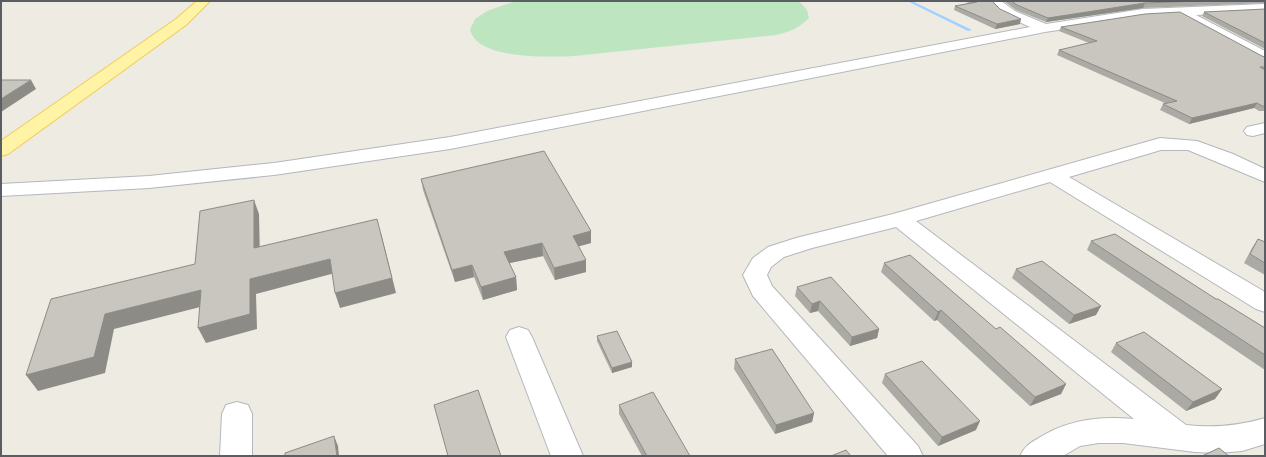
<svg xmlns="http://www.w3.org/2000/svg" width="1266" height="457" viewBox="0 0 1266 457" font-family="Inter,sans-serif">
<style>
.green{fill:#bde5bf}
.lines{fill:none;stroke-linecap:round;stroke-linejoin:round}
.stream{fill:#a0d2ff;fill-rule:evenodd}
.street-casing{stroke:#b4b7bc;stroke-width:2}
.primary-casing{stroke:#f2cc56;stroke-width:2}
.street{fill:#fff;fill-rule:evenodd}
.primary{fill:#fff3a5;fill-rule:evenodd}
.wall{fill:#acaaa4}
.shaded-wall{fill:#8c8b86}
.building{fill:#c8c6bf;stroke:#8c8b86}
</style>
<rect width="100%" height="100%" fill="#edebe2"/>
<path class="green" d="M 516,1 L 799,1 L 807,10 L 809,18 C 799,28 789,32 776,35 L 574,56 C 550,57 491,59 474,38 C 473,36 471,33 470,30 L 475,19 L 487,11 Z"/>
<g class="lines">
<path class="stream" d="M 907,1 L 912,1 L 972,30 L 968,31 Z"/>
<g class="street-casing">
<g id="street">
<path d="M 988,1 L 1001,1 L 1015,11 L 1046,24 L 1143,9 L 1265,4 L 1265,12 L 1196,15 L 1265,51 L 1265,61 L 1260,60 L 1178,15 L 1143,17 L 1045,32 L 450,149 L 274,175 L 149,188 L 1,196 L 1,184 L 149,176 L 274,163 L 450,137 L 1030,27 L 1000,13 Z"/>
<path d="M 1265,123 L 1265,133 L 1253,136 L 1247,135 L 1244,131 L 1247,127 Z"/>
<path d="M 1160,138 L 1197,141 L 1233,154 L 1265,169 L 1265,182 L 1188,150 L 1161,150 L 1069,177 L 1265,292 L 1265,312 L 1256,309 L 1050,182 L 916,221 L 1186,425 C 1214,428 1238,426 1265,418 L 1265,444 L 1242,451 L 1218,453 L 1195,452 L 1123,443 L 1099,443 L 1080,446 L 1063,456 L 1020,456 C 1026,444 1031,443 1042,436 C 1071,419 1101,416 1134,419 L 896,227 L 812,248 L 784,257 L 771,267 L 767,275 L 772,286 L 918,446 L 923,456 L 888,456 L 753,296 L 743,275 L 753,258 L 768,247 L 796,238 L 893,214 Z"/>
<path d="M 519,327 L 528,330 L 532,337 L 583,456 L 551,456 L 506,337 L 510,330 Z"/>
<path d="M 237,402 L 248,405 L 252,414 L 252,456 L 220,456 L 222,414 L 226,405 Z"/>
</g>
</g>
<g class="primary-casing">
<path id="primary" d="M 197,1 L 210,1 L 186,25 L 8,154 L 1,156 L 1,141 L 176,19 Z"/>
</g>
<use href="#street" class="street"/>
<use href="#primary" class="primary"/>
</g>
<g class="wall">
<path d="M 964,1 L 992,1 L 1000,9 L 1020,24 L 995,29 L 954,10 L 955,6 L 969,3 Z"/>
<path d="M 1004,1 L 1265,1 L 1265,3 L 1143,8 L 1046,22 L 1016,10 Z"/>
<path d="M 1265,9 L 1265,49 L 1202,16 L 1204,12 Z"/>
<path d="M 1061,27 L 1265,57 L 1265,111 L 1259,111 L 1254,108 L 1189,124 L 1160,110 L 1163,104 L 1167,104 L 1057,55 L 1059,50 L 1089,43 L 1059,31 Z"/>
<path d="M 421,179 L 591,231 L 591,243 L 578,246 L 586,272 L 555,280 L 543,256 L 509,263 L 516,277 L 517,290 L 483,300 L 474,277 L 455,282 L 423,190 Z"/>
<path d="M 1258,239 L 1265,242 L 1265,275 L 1244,263 L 1252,248 Z"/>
<path d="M 1091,241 L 1216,299 L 1265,328 L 1265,370 L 1087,250 Z"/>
<path d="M 884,263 L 996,329 L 1066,384 L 1061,394 L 1030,406 L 937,320 L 934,321 L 881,272 Z"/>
<path d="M 1016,269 L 1096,315 L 1069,324 L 1012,278 Z"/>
<path d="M 797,287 L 879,329 L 877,338 L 850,346 L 818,311 L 810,313 L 795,296 Z"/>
<path d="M 597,336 L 632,367 L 612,373 L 597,341 Z"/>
<path d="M 1116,343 L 1222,389 L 1215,399 L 1186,411 L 1111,352 Z"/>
<path d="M 735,359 L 814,413 L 812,422 L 775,434 L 734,369 Z"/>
<path d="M 885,374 L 976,430 L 938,446 L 882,383 Z"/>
<path d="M 619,405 L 690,456 L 642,456 L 619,414 Z"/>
</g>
<g class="shaded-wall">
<path d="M 1145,3 L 1143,8 L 1046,22 L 1048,18 Z"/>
<path d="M 1021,19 L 1020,24 L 995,29 L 997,24 Z"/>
<path d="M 31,80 L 36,89 L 1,112 L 1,99 Z"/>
<path d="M 1257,103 L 1254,108 L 1189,124 L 1192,118 Z"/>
<path d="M 254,200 L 259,214 L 260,262 L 254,248 Z"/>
<path d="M 591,231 L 591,243 L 573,248 L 573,236 Z"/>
<path d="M 381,233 L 396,293 L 340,308 L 335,293 Z"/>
<path d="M 542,243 L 543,256 L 506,264 L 504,252 Z"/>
<path d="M 330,259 L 335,273 L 256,294 L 257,329 L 206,343 L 198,328 L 250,279 Z"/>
<path d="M 586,260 L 586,272 L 555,280 L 554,268 Z"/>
<path d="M 472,265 L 474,277 L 455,282 L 452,270 Z"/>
<path d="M 516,277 L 517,290 L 483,300 L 481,287 Z"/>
<path d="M 201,290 L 208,305 L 114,329 L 105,373 L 38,391 L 26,375 L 105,314 Z"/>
<path d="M 820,301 L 818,311 L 810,313 L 812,304 Z"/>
<path d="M 1101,306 L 1096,315 L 1069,324 L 1074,315 Z"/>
<path d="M 941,310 L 937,320 L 934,321 L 938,312 Z"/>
<path d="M 879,329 L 877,338 L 850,346 L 852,337 Z"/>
<path d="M 632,362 L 632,367 L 612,373 L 612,368 Z"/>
<path d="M 1066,384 L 1061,394 L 1030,406 L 1035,397 Z"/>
<path d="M 1222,389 L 1215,399 L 1186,411 L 1193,402 Z"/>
<path d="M 814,413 L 812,422 L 775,434 L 776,425 Z"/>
<path d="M 980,421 L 976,430 L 938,446 L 942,437 Z"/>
<path d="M 334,436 L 338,446 L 339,456 L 337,456 Z"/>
</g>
<g class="building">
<path d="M 976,1 L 992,1 L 1000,9 L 1021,19 L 997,24 L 955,6 L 977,2 Z"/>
<path d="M 1011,1 L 1200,1 L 1145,3 L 1048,18 L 1017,5 Z"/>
<path d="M 1265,9 L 1265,43 L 1204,12 Z"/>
<path d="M 1180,12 L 1262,56 L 1265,57 L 1265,67 L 1260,67 L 1265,70 L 1265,106 L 1262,106 L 1257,103 L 1192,118 L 1163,104 L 1177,101 L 1059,50 L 1097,41 L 1061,27 L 1145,14 Z"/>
<path d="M 1,80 L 31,80 L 1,99 Z"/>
<path d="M 544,151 L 591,231 L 573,236 L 586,260 L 554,268 L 542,243 L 504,252 L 516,277 L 481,287 L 472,265 L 452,270 L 421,179 Z"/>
<path d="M 254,200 L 254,248 L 377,219 L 392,278 L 335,293 L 330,259 L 250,279 L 250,314 L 198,328 L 201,290 L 105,314 L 94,357 L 26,375 L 51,299 L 195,264 L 200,211 Z"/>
<path d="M 1115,234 L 1216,299 L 1218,299 L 1265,328 L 1265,355 L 1091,241 Z"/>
<path d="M 1258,239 L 1265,242 L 1265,263 L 1250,254 Z"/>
<path d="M 910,255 L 996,329 L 1000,327 L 1066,384 L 1035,397 L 941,310 L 938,312 L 884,263 Z"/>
<path d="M 1042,261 L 1101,306 L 1074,315 L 1016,269 Z"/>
<path d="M 831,277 L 879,329 L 852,337 L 820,301 L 812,304 L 797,287 Z"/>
<path d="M 617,331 L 632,362 L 612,368 L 597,336 Z"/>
<path d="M 1144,332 L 1222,389 L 1193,402 L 1116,343 Z"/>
<path d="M 772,349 L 814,413 L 776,425 L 735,359 Z"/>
<path d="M 922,361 L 980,421 L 942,437 L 885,374 Z"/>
<path d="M 478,390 L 501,456 L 448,456 L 434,405 Z"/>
<path d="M 653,392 L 690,456 L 647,456 L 619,405 Z"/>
<path d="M 334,436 L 337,456 L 285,456 L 285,453 Z"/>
<path d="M 1219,448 L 1229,456 L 1202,456 Z"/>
<path d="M 846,450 L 851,456 L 831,456 Z"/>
</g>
<rect width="1266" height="457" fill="none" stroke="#5a5e63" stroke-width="4"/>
</svg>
